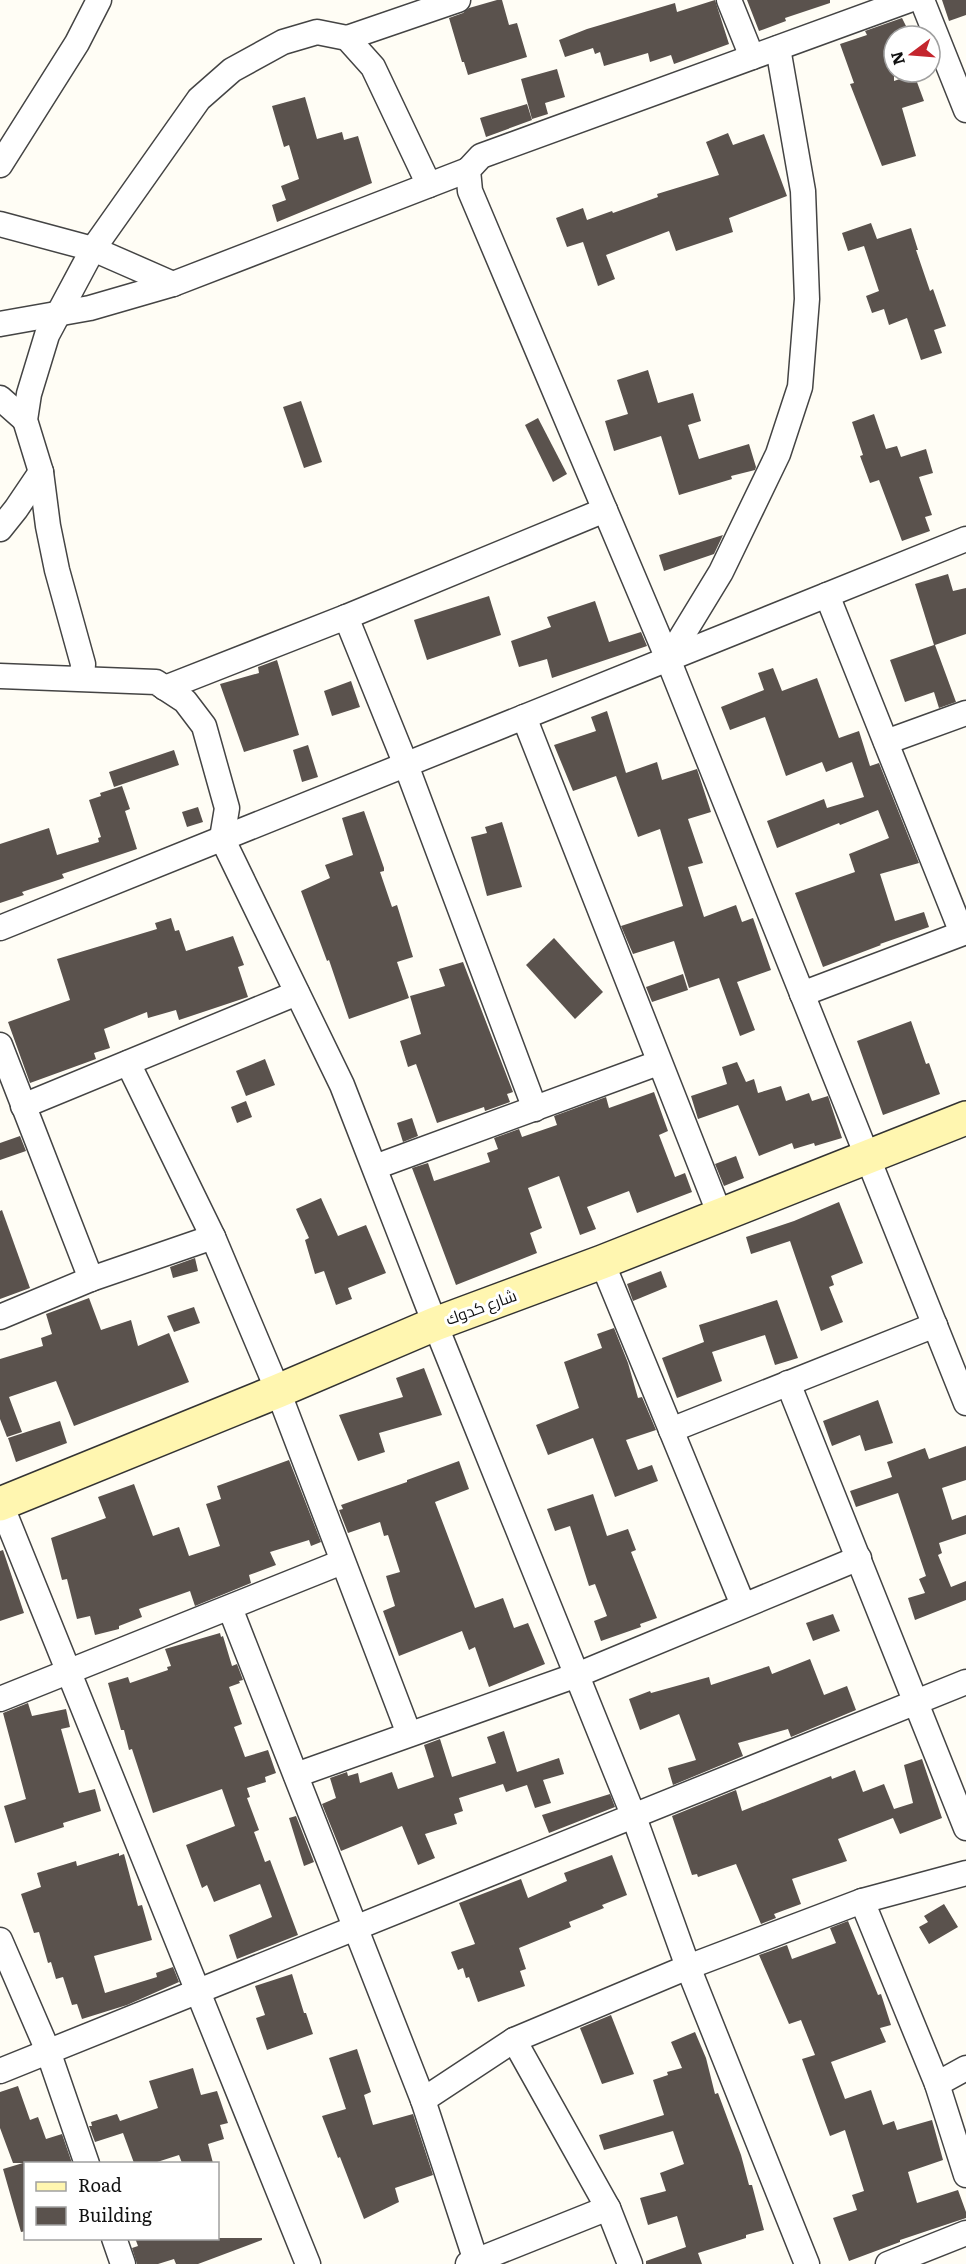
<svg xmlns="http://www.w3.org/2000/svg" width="966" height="2264" viewBox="0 0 966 2264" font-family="Literata,Cairo,serif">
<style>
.building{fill:#5a524d}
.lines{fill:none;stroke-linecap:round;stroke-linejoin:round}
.street-casing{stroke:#444;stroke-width:27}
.secondary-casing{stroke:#333;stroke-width:36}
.street{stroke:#fff;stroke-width:24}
.secondary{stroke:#fff6b0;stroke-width:33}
.labels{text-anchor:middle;stroke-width:6;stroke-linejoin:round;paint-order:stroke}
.street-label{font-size:16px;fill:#111;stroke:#fff}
</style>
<rect width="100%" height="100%" fill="#fffdf5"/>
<g class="building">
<path d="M 497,0 L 502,0 L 509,25 L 517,23 L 527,57 L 468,75 L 464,62 L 462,62 L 449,18 L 463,13 L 469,8 Z"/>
<path d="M 715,0 L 729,44 L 674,64 L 671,55 L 650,62 L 648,53 L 604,66 L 600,52 L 595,54 L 593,48 L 565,57 L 559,40 L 587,29 L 675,3 L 677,12 Z"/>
<path d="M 747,0 L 830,0 L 830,3 L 785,18 L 786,21 L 759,31 Z"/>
<path d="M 942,0 L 966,0 L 966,15 L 949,21 Z"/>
<path d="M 902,18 L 908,30 L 894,36 L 894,81 L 914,74 L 924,101 L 902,108 L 916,156 L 882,166 L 850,84 L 854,83 L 840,44 L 867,35 L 865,31 Z"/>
<path d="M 557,69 L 565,97 L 545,103 L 548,114 L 532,119 L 521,79 Z"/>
<path d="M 305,97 L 317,139 L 342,132 L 344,140 L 358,136 L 372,183 L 277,222 L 272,205 L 286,200 L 281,186 L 299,179 L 289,145 L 284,147 L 272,106 Z"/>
<path d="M 527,104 L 532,120 L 486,137 L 480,118 Z"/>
<path d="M 728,133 L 733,145 L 764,134 L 787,196 L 729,218 L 733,232 L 676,251 L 669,231 L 606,255 L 615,279 L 598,286 L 583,242 L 567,247 L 556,218 L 583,208 L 587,220 L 612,211 L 613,213 L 658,197 L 657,194 L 719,175 L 706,142 Z"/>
<path d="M 871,223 L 877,239 L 911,228 L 918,250 L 916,250 L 930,291 L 933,289 L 946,326 L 934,330 L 942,353 L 921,360 L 907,318 L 889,325 L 884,309 L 872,313 L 866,296 L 879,291 L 864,246 L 848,251 L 842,233 Z"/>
<path d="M 648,370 L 658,403 L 693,393 L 701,421 L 688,425 L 699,459 L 749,444 L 756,467 L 755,470 L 731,476 L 732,479 L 679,495 L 661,436 L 614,451 L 605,421 L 628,414 L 617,380 Z"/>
<path d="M 301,401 L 322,462 L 304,468 L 283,407 Z"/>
<path d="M 874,414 L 886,449 L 897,446 L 901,457 L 926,449 L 933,473 L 919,477 L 932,515 L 925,517 L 930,531 L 902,541 L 879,480 L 870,483 L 860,456 L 863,455 L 852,422 Z"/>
<path d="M 538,418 L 567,474 L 553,482 L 525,425 Z"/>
<path d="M 723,535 L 714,554 L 664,571 L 659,555 Z"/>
<path d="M 948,574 L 953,591 L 966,588 L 966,634 L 935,645 L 956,702 L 939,708 L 934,692 L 905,702 L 890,660 L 934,645 L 915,584 Z"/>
<path d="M 489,596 L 501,635 L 427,660 L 414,620 Z"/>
<path d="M 595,601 L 609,642 L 641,632 L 647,646 L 552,678 L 547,659 L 519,667 L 511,641 L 551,627 L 547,617 Z"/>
<path d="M 277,660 L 299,735 L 244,752 L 220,684 L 259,673 L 258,667 Z"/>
<path d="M 773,668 L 782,691 L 817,678 L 839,738 L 859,731 L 870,766 L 879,763 L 919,863 L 880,874 L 895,921 L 924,912 L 929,927 L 880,944 L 881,945 L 823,967 L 795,893 L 855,872 L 849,854 L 889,838 L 878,810 L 840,825 L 839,823 L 777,848 L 767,821 L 824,799 L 827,808 L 864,797 L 852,762 L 826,772 L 822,762 L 786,776 L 765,717 L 730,730 L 721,707 L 764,690 L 758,673 Z"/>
<path d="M 351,681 L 360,707 L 332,716 L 324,691 Z"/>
<path d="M 607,711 L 626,773 L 623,774 L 657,762 L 662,780 L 697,769 L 711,812 L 688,819 L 703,863 L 688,867 L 704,917 L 736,905 L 742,922 L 753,918 L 771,970 L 737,982 L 755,1030 L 740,1036 L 719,978 L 689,988 L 674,941 L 633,954 L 621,926 L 683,906 L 660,829 L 638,837 L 616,776 L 573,791 L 554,745 L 596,731 L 591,717 Z"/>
<path d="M 308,745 L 318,777 L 302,782 L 293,750 Z"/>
<path d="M 174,750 L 179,765 L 114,787 L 109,772 Z"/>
<path d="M 122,786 L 130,809 L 125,811 L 137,849 L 62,874 L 64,878 L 22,892 L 24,895 L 0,903 L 0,844 L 49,828 L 57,855 L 99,842 L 98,838 L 101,837 L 89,800 L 101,796 L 100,793 Z"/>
<path d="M 198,807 L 203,822 L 187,827 L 182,812 Z"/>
<path d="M 364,811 L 384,868 L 384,871 L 380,872 L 392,907 L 397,905 L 413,957 L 397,962 L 409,998 L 349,1019 L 329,960 L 327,961 L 301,891 L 330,878 L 325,865 L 353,855 L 342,818 Z"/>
<path d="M 502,822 L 522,887 L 487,896 L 471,837 L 487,833 L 485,827 Z"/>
<path d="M 171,918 L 175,931 L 179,930 L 186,951 L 233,936 L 244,965 L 238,967 L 248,997 L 179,1020 L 176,1010 L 148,1018 L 147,1012 L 104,1029 L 110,1048 L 94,1053 L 96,1059 L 30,1083 L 8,1022 L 70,1000 L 57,959 L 157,929 L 155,923 Z"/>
<path d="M 554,938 L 603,992 L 575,1019 L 526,965 Z"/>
<path d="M 463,962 L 513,1092 L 507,1094 L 510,1102 L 485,1111 L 484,1107 L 437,1123 L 416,1064 L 408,1067 L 400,1041 L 421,1034 L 410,996 L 445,986 L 439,969 Z"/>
<path d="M 683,974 L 688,990 L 652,1002 L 646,987 Z"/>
<path d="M 911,1021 L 926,1064 L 929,1063 L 940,1094 L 883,1115 L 857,1041 Z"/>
<path d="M 265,1059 L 275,1085 L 246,1096 L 236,1071 Z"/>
<path d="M 737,1062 L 746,1082 L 754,1079 L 758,1093 L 781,1086 L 786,1101 L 809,1093 L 812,1101 L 828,1096 L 842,1138 L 815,1146 L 814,1143 L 794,1149 L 792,1143 L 759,1156 L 738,1105 L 698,1119 L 691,1096 L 727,1084 L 722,1067 Z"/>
<path d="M 654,1092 L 668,1131 L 659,1135 L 675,1177 L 685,1173 L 692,1192 L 637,1213 L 629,1191 L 587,1207 L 596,1229 L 580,1235 L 559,1176 L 528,1188 L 542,1228 L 530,1233 L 537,1253 L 456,1285 L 412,1168 L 428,1163 L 434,1181 L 490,1162 L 487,1153 L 498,1149 L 494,1138 L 519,1129 L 522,1137 L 557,1125 L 554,1116 L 606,1097 L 609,1108 Z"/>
<path d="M 246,1101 L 252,1117 L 237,1123 L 231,1107 Z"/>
<path d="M 412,1118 L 418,1136 L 403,1142 L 397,1123 Z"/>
<path d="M 20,1136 L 26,1151 L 0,1160 L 0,1143 Z"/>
<path d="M 736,1156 L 744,1178 L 724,1186 L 715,1164 Z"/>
<path d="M 321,1198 L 338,1236 L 366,1225 L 386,1273 L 348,1288 L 352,1299 L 336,1305 L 324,1271 L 315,1274 L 305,1240 L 309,1238 L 296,1209 Z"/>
<path d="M 839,1202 L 863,1263 L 831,1276 L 834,1285 L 829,1287 L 843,1322 L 821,1331 L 790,1241 L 751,1254 L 746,1237 L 794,1221 Z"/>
<path d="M 2,1210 L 30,1288 L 0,1299 L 0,1211 Z"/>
<path d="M 195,1258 L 198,1271 L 173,1278 L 170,1267 Z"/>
<path d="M 661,1271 L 667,1287 L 633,1301 L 627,1284 Z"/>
<path d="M 89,1298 L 101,1330 L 131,1320 L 138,1346 L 169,1333 L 189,1382 L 74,1426 L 56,1381 L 9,1397 L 22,1432 L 7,1437 L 0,1419 L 0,1359 L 43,1346 L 41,1338 L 52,1334 L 46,1314 Z"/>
<path d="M 777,1300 L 798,1358 L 775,1365 L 765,1335 L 712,1352 L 722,1381 L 677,1398 L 662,1358 L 704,1342 L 699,1325 Z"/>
<path d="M 194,1307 L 200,1323 L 174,1332 L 167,1316 Z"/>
<path d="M 614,1328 L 628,1363 L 638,1398 L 642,1397 L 656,1430 L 626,1440 L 638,1470 L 652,1465 L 658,1481 L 615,1497 L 593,1438 L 548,1455 L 536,1425 L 579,1408 L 564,1362 L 602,1348 L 597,1334 Z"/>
<path d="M 424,1368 L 442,1415 L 379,1433 L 385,1452 L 358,1461 L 339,1415 L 403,1397 L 396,1378 Z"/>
<path d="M 878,1400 L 893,1443 L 865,1451 L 860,1435 L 832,1446 L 823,1421 Z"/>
<path d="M 60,1421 L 67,1443 L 16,1462 L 8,1438 Z"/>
<path d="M 966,1446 L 966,1480 L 942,1488 L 952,1520 L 966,1515 L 966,1534 L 939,1543 L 942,1553 L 938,1555 L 951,1587 L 966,1581 L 966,1600 L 915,1620 L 908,1598 L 925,1593 L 919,1579 L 926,1576 L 898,1493 L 856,1507 L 850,1491 L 892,1477 L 887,1462 L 925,1448 L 929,1459 Z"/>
<path d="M 289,1460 L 321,1542 L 311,1546 L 309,1540 L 270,1552 L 276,1565 L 249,1575 L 251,1583 L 195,1606 L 190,1591 L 139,1609 L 142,1617 L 119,1626 L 119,1629 L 95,1635 L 90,1616 L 77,1619 L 67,1579 L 62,1580 L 51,1538 L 106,1518 L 98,1497 L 134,1484 L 153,1536 L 179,1527 L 189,1556 L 220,1546 L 206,1504 L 221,1499 L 217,1486 Z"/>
<path d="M 459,1461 L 469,1489 L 435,1502 L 475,1608 L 503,1598 L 514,1628 L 528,1623 L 545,1664 L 489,1687 L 475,1647 L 469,1650 L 462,1631 L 399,1656 L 383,1611 L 395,1606 L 386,1576 L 400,1572 L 388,1535 L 384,1536 L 380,1522 L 348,1533 L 339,1510 L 343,1509 L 341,1505 L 407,1482 L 407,1480 Z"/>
<path d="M 593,1494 L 607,1536 L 628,1529 L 636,1550 L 631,1552 L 657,1618 L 640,1624 L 641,1627 L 601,1641 L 594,1621 L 607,1616 L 595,1584 L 589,1586 L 570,1526 L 555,1531 L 547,1509 Z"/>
<path d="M 3,1550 L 24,1613 L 0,1621 L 0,1551 Z"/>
<path d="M 833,1614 L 840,1631 L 813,1641 L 806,1623 Z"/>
<path d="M 220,1633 L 221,1637 L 223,1636 L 232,1666 L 237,1664 L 243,1680 L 239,1681 L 240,1683 L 229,1687 L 242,1724 L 234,1727 L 245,1757 L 268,1750 L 276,1773 L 265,1777 L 266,1782 L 247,1788 L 250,1797 L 247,1798 L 259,1830 L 254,1832 L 265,1862 L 270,1860 L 298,1935 L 237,1959 L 229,1935 L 272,1917 L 260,1884 L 214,1902 L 207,1885 L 202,1888 L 186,1845 L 235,1826 L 222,1789 L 153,1813 L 132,1749 L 129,1750 L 124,1730 L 121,1730 L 108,1683 L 128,1677 L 130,1683 L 168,1670 L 167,1667 L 171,1666 L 165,1649 Z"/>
<path d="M 810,1659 L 824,1695 L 847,1686 L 856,1710 L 791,1737 L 788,1729 L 738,1743 L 743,1756 L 673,1785 L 668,1768 L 696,1760 L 679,1714 L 640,1730 L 629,1699 L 650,1691 L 651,1693 L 709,1677 L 711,1685 L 769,1666 L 772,1674 Z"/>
<path d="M 28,1703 L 32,1716 L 66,1709 L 70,1727 L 61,1729 L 79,1793 L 95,1789 L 101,1811 L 63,1823 L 64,1827 L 15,1843 L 4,1806 L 26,1799 L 3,1713 Z"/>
<path d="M 504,1731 L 517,1772 L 559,1758 L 564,1774 L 543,1780 L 551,1803 L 535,1808 L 527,1785 L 506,1792 L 503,1784 L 459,1798 L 463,1811 L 454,1814 L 457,1824 L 425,1834 L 435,1858 L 418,1865 L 402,1826 L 341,1851 L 322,1804 L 336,1798 L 330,1778 L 347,1772 L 348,1776 L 358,1773 L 360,1783 L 392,1772 L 398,1789 L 434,1777 L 424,1745 L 440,1739 L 452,1777 L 496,1763 L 487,1737 Z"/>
<path d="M 922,1759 L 942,1818 L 900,1834 L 893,1818 L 838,1839 L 847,1861 L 792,1879 L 801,1904 L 774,1914 L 776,1918 L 761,1924 L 736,1864 L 698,1877 L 697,1874 L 692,1875 L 672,1816 L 736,1790 L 742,1811 L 831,1776 L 832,1779 L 855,1770 L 863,1792 L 884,1784 L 894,1809 L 913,1803 L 904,1765 Z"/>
<path d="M 610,1794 L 615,1807 L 549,1833 L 542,1815 Z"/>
<path d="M 296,1816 L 314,1862 L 304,1866 L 289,1818 Z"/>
<path d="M 119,1853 L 119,1856 L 124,1854 L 138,1906 L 142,1905 L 152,1940 L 94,1956 L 105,1993 L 157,1977 L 156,1973 L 173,1967 L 179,1982 L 127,2005 L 82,2019 L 77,2004 L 72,2005 L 63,1977 L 56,1979 L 51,1962 L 48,1963 L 39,1932 L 34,1933 L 21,1894 L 41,1887 L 37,1873 L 76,1861 L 77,1866 Z"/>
<path d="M 612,1855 L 627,1895 L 602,1905 L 604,1908 L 569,1922 L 571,1927 L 519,1948 L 526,1969 L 520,1971 L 525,1986 L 478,2002 L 469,1977 L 466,1978 L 463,1968 L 458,1970 L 451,1952 L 475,1944 L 459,1903 L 521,1879 L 528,1898 L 567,1881 L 564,1873 Z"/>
<path d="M 944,1904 L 958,1927 L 929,1944 L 919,1927 L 928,1922 L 924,1916 Z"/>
<path d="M 848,1921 L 878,1995 L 881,1994 L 891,2025 L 880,2028 L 886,2042 L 831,2062 L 845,2099 L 871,2090 L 883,2125 L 894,2121 L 897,2130 L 932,2120 L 943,2160 L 908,2172 L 917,2203 L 958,2190 L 966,2212 L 966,2218 L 900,2240 L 900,2242 L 849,2261 L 833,2218 L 857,2210 L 852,2195 L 864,2191 L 845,2130 L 830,2136 L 802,2059 L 815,2055 L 801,2020 L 789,2024 L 759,1955 L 787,1945 L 792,1959 L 836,1943 L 830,1928 Z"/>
<path d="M 292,1974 L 304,2013 L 306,2013 L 313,2034 L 267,2050 L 256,2018 L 265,2015 L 255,1986 Z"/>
<path d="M 611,2015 L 634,2074 L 602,2084 L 580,2028 Z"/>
<path d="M 695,2032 L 706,2058 L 715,2094 L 718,2093 L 741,2155 L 749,2185 L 752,2185 L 764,2230 L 746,2235 L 746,2238 L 698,2253 L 702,2264 L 646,2264 L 646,2261 L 686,2247 L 677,2216 L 648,2225 L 640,2198 L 666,2191 L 660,2173 L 684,2164 L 673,2131 L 604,2150 L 599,2135 L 664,2115 L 653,2080 L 668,2075 L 667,2072 L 682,2068 L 671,2042 Z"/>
<path d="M 357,2049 L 371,2092 L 364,2095 L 373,2125 L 413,2114 L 433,2175 L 395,2188 L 399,2202 L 364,2219 L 340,2157 L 338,2158 L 322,2116 L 346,2109 L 329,2058 Z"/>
<path d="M 193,2068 L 201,2095 L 217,2091 L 228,2123 L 220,2125 L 224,2139 L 208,2144 L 213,2163 L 182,2163 L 179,2155 L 154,2163 L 134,2163 L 123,2133 L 95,2142 L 89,2126 L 92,2126 L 91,2122 L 117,2114 L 120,2121 L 158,2108 L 149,2081 Z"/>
<path d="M 18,2086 L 30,2120 L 38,2117 L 46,2139 L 62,2134 L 72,2163 L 26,2163 L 26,2231 L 21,2232 L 3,2169 L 23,2163 L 13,2163 L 0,2128 L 0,2092 Z"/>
<path d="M 135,2238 L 262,2238 L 262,2240 L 198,2264 L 176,2264 L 174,2259 L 158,2264 L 137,2264 L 132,2248 L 138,2246 Z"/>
</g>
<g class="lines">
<g class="street-casing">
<g id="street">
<path d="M 729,0 L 752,57"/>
<path d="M 909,0 L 481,156 L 468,170 L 470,191 L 668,659 L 966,1403"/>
<path d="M 922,0 L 966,110"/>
<path d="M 347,38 L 458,0"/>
<path d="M 0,165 L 77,43 L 99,0"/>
<path d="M 0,224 L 93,249 L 173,284"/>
<path d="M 0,324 L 90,308 L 173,284 L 468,170"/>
<path d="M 0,398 L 25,420"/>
<path d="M 0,529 L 16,509 L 41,472"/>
<path d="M 827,595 L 962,933"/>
<path d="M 346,617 L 605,510"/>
<path d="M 668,659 L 721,572 L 778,454 L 800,387 L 807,299 L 803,191 L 778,48"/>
<path d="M 0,676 L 156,682 L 185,701 L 204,726 L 227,808 L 222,838 L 342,1085 L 435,1324 L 634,1817 L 688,1967 L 807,2264"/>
<path d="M 82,678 L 83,664 L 57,570 L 48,526 L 41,472 L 25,420 L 29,394 L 47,335 L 93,249 L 199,99 L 232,70 L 283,42 L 317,32 L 347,38 L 373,67 L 429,185"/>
<path d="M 165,688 L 346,617 L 406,765 L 535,1109"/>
<path d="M 524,717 L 720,1215"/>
<path d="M 886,742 L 966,713"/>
<path d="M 0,928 L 966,539"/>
<path d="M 802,994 L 966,932"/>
<path d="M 0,1045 L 91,1279"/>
<path d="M 128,1063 L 213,1237 L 278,1391 L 409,1734"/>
<path d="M 23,1106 L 297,993"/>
<path d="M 375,1167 L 658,1063"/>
<path d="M 602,1262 L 743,1605"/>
<path d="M 0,1317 L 91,1279 L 213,1237"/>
<path d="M 788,1383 L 966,1828"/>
<path d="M 671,1430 L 935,1325"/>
<path d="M 0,1502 L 308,2264"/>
<path d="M 230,1608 L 423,2100 L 476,2261"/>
<path d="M 0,1699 L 342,1562"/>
<path d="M 296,1775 L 577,1675 L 859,1558"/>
<path d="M 862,1901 L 937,2084 L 966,2175"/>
<path d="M 0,1940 L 48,2051 L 87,2164"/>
<path d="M 514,2040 L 608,2208 L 630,2264"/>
<path d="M 0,2071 L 966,1682"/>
<path d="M 937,2084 L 966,2068"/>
<path d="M 423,2100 L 514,2040 L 688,1967 L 862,1901 L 966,1873"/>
<path d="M 114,2238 L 123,2264"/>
<path d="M 468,2264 L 608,2208"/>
<path d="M 888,2264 L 966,2233"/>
</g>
</g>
<g class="secondary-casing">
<path id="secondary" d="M 0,1504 L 278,1391 L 435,1324 L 602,1262 L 966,1118"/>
</g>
<use href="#street" class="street"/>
<use href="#secondary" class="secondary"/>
</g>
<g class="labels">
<g class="street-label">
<text transform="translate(481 1307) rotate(-20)" y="6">شارع كدوك</text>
</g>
</g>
<rect x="24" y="2162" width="195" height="78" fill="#ffffff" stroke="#a0a0a0" stroke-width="1.5"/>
<rect x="36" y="2182" width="30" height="9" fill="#fff6b0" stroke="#a0a0a0" stroke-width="1.5"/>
<text x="78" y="2192" font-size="18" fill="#111111">Road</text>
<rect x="36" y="2207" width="30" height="18" fill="#5a524d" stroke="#a0a0a0" stroke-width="1.5"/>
<text x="78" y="2222" font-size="18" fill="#111111">Building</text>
<g transform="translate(912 54) rotate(254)"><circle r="28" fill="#ffffff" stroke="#a0a0a0" stroke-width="1.5"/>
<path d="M0-4.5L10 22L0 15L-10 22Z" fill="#c4262e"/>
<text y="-9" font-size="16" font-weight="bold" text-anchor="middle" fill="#111111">N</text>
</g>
</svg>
